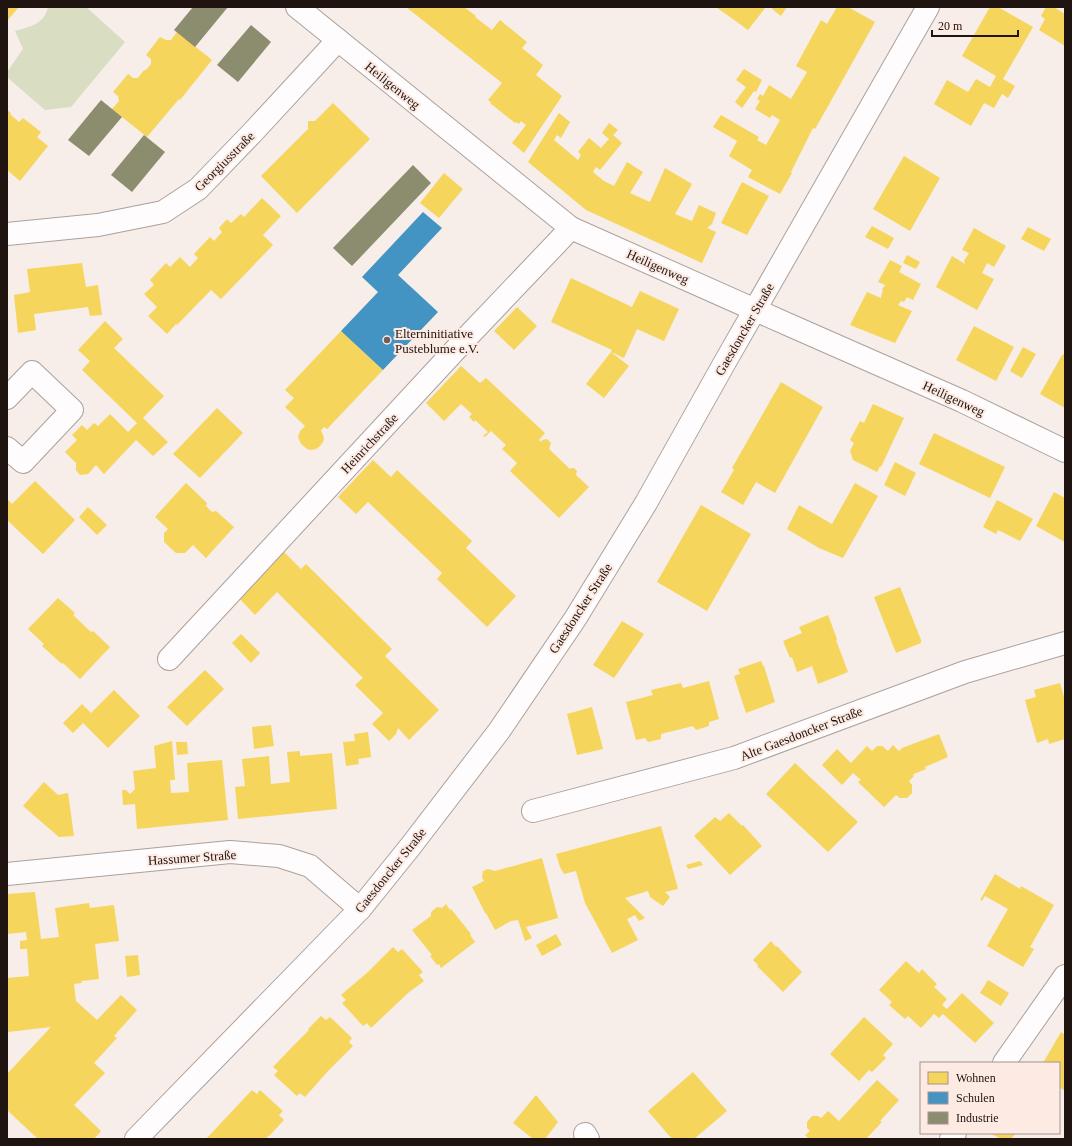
<svg xmlns="http://www.w3.org/2000/svg" width="1072" height="1146" viewBox="0 0 1072 1146" font-family="Georgia,serif">
<style>
.green{fill:#d9ddc2}
.homes{fill:#f6d55c}
.schools{fill:#4393c3}
.industry{fill:#8c8c6e}
.lines{fill:none;stroke-linecap:round;stroke-linejoin:round}
.minor-casing{stroke:#aaa19d;stroke-width:24}
.tertiary-casing{stroke:#aaa19d;stroke-width:24}
.secondary-casing{stroke:#aaa19d;stroke-width:24}
.minor{stroke:#fefcfc;stroke-width:22}
.tertiary{stroke:#fefcfc;stroke-width:22}
.secondary{stroke:#fefcfc;stroke-width:22}
.poi-dot{fill:#6b605c;stroke:#fdeae3;stroke-width:1.5}
.labels{text-anchor:middle;stroke-width:4;stroke-linejoin:round;paint-order:stroke}
.street-label{font-size:13px;fill:#1f1410;stroke:#fdeae3}
.poi-label{font-size:13px;fill:#1f1410;stroke:#fdeae3;text-anchor:start}
</style>
<rect width="100%" height="100%" fill="#f7ede9"/>
<path class="green" d="M 48,7 L 86,7 L 125,42 L 71,107 L 45,110 L 7,77 L 7,72 L 23,49 L 15,31 C 29,27 45,24 48,7 Z"/>
<g class="homes">
<path d="M 7,7 L 19,7 L 7,21 Z"/>
<path d="M 406,7 L 464,7 L 476,16 L 475,17 L 492,30 L 500,20 L 527,42 L 522,48 L 543,65 L 536,75 L 562,96 L 524,153 L 512,143 L 526,125 L 521,121 L 519,124 L 516,122 L 515,123 L 490,103 L 491,102 L 488,100 L 502,83 Z"/>
<path d="M 716,7 L 766,7 L 748,30 Z"/>
<path d="M 773,7 L 787,7 L 781,16 L 772,9 Z"/>
<path d="M 837,7 L 848,7 L 875,22 L 827,108 L 815,129 L 813,128 L 791,172 L 792,173 L 780,194 L 748,177 L 752,170 L 729,156 L 737,141 L 713,127 L 721,115 L 759,137 L 757,140 L 766,145 L 780,120 L 772,115 L 770,118 L 755,109 L 760,101 L 757,99 L 760,94 L 763,96 L 769,85 L 791,99 L 807,72 L 796,66 L 821,20 L 827,24 Z"/>
<path d="M 990,7 L 998,7 L 1033,27 L 1003,79 L 1015,86 L 1008,98 L 1002,94 L 994,108 L 984,103 L 971,126 L 934,104 L 947,80 L 968,92 L 976,79 L 990,87 L 996,76 L 962,56 Z"/>
<path d="M 1046,7 L 1054,7 L 1065,14 L 1065,46 L 1039,30 L 1045,19 L 1041,16 Z"/>
<path d="M 177,32 L 212,60 L 180,100 L 179,99 L 147,137 L 112,109 L 119,101 L 118,96 L 113,92 L 128,74 L 133,78 L 138,78 L 144,70 L 146,70 L 151,64 L 151,59 L 146,55 L 160,37 L 166,40 L 171,40 Z"/>
<path d="M 744,69 L 762,80 L 756,92 L 754,91 L 742,108 L 735,102 L 746,87 L 736,80 Z"/>
<path d="M 333,103 L 370,139 L 297,213 L 261,176 L 308,129 L 308,121 L 315,121 Z"/>
<path d="M 7,110 L 11,113 L 10,114 L 19,122 L 23,118 L 41,132 L 37,137 L 48,146 L 20,181 L 7,170 Z"/>
<path d="M 559,113 L 570,122 L 561,138 L 557,135 L 554,140 L 578,160 L 581,155 L 578,152 L 589,138 L 601,148 L 609,139 L 602,133 L 609,123 L 618,130 L 613,135 L 622,143 L 600,170 L 596,167 L 593,172 L 604,181 L 614,186 L 627,162 L 643,172 L 630,193 L 650,202 L 665,168 L 692,184 L 675,214 L 692,221 L 699,205 L 716,213 L 712,224 L 707,228 L 716,232 L 702,263 L 586,210 L 528,162 Z"/>
<path d="M 904,156 L 940,178 L 910,231 L 873,209 Z"/>
<path d="M 444,173 L 463,189 L 439,218 L 420,203 Z"/>
<path d="M 742,182 L 769,196 L 747,235 L 721,223 Z"/>
<path d="M 262,198 L 281,216 L 263,235 L 273,245 L 221,299 L 211,290 L 177,325 L 176,324 L 167,334 L 148,316 L 157,307 L 144,294 L 154,285 L 150,280 L 166,263 L 170,267 L 180,257 L 190,267 L 198,258 L 194,254 L 210,237 L 214,241 L 222,232 L 219,228 L 227,219 L 231,223 L 241,214 L 244,217 Z"/>
<path d="M 872,226 L 894,238 L 888,249 L 865,237 Z"/>
<path d="M 1028,227 L 1051,239 L 1044,251 L 1021,239 Z"/>
<path d="M 974,228 L 1006,246 L 994,267 L 987,263 L 982,273 L 994,279 L 977,310 L 936,287 L 952,256 L 965,264 L 964,261 L 969,253 L 962,250 Z"/>
<path d="M 907,255 L 920,262 L 916,269 L 903,263 Z"/>
<path d="M 890,260 L 902,266 L 899,272 L 921,284 L 913,300 L 907,297 L 904,302 L 901,301 L 898,305 L 912,311 L 895,343 L 850,325 L 867,292 L 881,298 L 881,296 L 883,291 L 882,290 L 885,285 L 878,282 Z"/>
<path d="M 82,263 L 86,287 L 98,285 L 102,315 L 90,316 L 88,307 L 34,314 L 36,330 L 18,333 L 14,295 L 30,292 L 27,269 Z"/>
<path d="M 571,278 L 632,307 L 640,291 L 679,309 L 664,341 L 637,329 L 624,358 L 611,352 L 612,350 L 551,322 Z"/>
<path d="M 517,307 L 537,326 L 514,350 L 494,331 Z"/>
<path d="M 105,321 L 123,339 L 114,348 L 164,396 L 143,418 L 168,442 L 153,456 L 136,440 L 104,474 L 96,465 L 88,474 L 80,475 L 76,470 L 76,463 L 65,452 L 77,440 L 72,435 L 82,425 L 87,430 L 94,423 L 98,426 L 110,414 L 128,432 L 137,423 L 82,370 L 90,361 L 78,350 Z"/>
<path d="M 974,326 L 1014,347 L 996,381 L 956,360 Z"/>
<path d="M 341,331 L 383,370 L 327,429 L 324,427 L 321,430 L 324,438 L 323,442 L 320,446 L 316,449 L 311,450 L 307,449 L 301,444 L 298,437 L 300,431 L 305,426 L 285,407 L 294,398 L 285,390 Z"/>
<path d="M 1023,347 L 1036,354 L 1022,378 L 1010,371 Z"/>
<path d="M 611,352 L 629,366 L 604,398 L 586,384 Z"/>
<path d="M 1065,352 L 1065,408 L 1040,394 L 1062,355 L 1063,355 Z"/>
<path d="M 461,366 L 480,383 L 486,378 L 545,433 L 539,440 L 541,442 L 542,440 L 547,439 L 551,443 L 549,449 L 570,469 L 571,468 L 574,468 L 577,471 L 576,475 L 589,487 L 559,518 L 510,471 L 517,463 L 502,449 L 506,445 L 491,431 L 485,437 L 483,436 L 488,432 L 475,420 L 474,422 L 469,417 L 472,414 L 461,404 L 444,421 L 426,403 Z"/>
<path d="M 781,382 L 823,407 L 775,493 L 756,482 L 743,505 L 721,492 L 734,470 L 732,468 Z"/>
<path d="M 873,404 L 904,418 L 881,467 L 880,466 L 877,472 L 853,460 L 850,451 L 854,443 L 850,440 L 860,421 L 864,423 Z"/>
<path d="M 217,408 L 243,433 L 200,478 L 173,454 Z"/>
<path d="M 934,433 L 1005,467 L 990,498 L 919,464 Z"/>
<path d="M 373,460 L 391,477 L 397,470 L 472,541 L 466,548 L 516,596 L 487,627 L 437,579 L 442,573 L 368,502 L 356,514 L 338,497 Z"/>
<path d="M 895,462 L 916,473 L 905,496 L 884,485 Z"/>
<path d="M 35,481 L 75,520 L 43,554 L 7,520 L 7,499 L 12,504 Z"/>
<path d="M 186,483 L 207,503 L 206,506 L 212,512 L 216,511 L 234,527 L 206,558 L 193,545 L 185,553 L 176,553 L 164,542 L 164,533 L 168,529 L 155,517 Z"/>
<path d="M 855,483 L 878,496 L 843,558 L 819,548 L 787,529 L 799,505 L 832,524 Z"/>
<path d="M 1054,492 L 1065,498 L 1065,542 L 1036,526 Z"/>
<path d="M 997,500 L 1033,519 L 1020,541 L 998,530 L 996,534 L 983,527 Z"/>
<path d="M 701,505 L 751,534 L 707,611 L 657,582 Z"/>
<path d="M 88,507 L 107,525 L 97,535 L 79,517 Z"/>
<path d="M 283,551 L 301,569 L 306,564 L 392,649 L 385,656 L 439,710 L 409,740 L 398,728 L 396,734 L 389,741 L 372,724 L 383,713 L 355,685 L 363,678 L 277,592 L 255,615 L 237,596 Z"/>
<path d="M 900,587 L 921,640 L 921,643 L 896,653 L 874,597 Z"/>
<path d="M 58,598 L 75,613 L 73,615 L 91,632 L 93,631 L 110,647 L 80,679 L 63,663 L 62,664 L 42,646 L 44,644 L 28,629 Z"/>
<path d="M 828,615 L 837,639 L 836,640 L 848,672 L 818,684 L 812,666 L 797,672 L 792,657 L 790,658 L 783,641 L 802,633 L 799,627 Z"/>
<path d="M 622,621 L 644,634 L 614,678 L 593,665 Z"/>
<path d="M 241,634 L 260,653 L 251,663 L 232,643 Z"/>
<path d="M 761,661 L 763,666 L 764,666 L 775,702 L 746,713 L 734,676 L 740,674 L 738,669 Z"/>
<path d="M 205,670 L 224,689 L 187,726 L 167,707 Z"/>
<path d="M 709,681 L 719,719 L 709,722 L 709,726 L 696,730 L 693,726 L 661,734 L 661,739 L 648,742 L 645,738 L 636,740 L 626,702 L 653,695 L 651,690 L 681,683 L 683,688 Z"/>
<path d="M 1060,683 L 1065,700 L 1065,739 L 1049,744 L 1048,739 L 1037,743 L 1025,700 L 1036,697 L 1034,690 Z"/>
<path d="M 114,690 L 140,716 L 108,748 L 83,723 L 73,733 L 63,723 L 82,704 L 91,713 Z"/>
<path d="M 592,707 L 603,749 L 577,755 L 567,714 Z"/>
<path d="M 271,725 L 274,746 L 254,749 L 252,727 Z"/>
<path d="M 368,732 L 371,757 L 358,759 L 359,764 L 346,766 L 343,742 L 355,741 L 354,734 Z"/>
<path d="M 939,734 L 948,757 L 925,767 L 926,769 L 914,774 L 913,775 L 914,776 L 909,781 L 912,785 L 912,793 L 907,798 L 900,798 L 896,795 L 884,807 L 858,782 L 861,780 L 853,773 L 842,785 L 822,765 L 837,749 L 851,763 L 867,746 L 872,751 L 877,746 L 882,746 L 888,751 L 893,745 L 899,751 L 902,748 Z"/>
<path d="M 172,741 L 175,780 L 170,780 L 171,793 L 189,792 L 187,763 L 222,760 L 228,820 L 137,829 L 135,804 L 123,805 L 122,790 L 126,790 L 130,794 L 135,789 L 133,771 L 156,768 L 154,746 Z"/>
<path d="M 176,742 L 187,742 L 188,754 L 177,755 Z"/>
<path d="M 300,751 L 300,756 L 332,753 L 337,809 L 238,819 L 235,787 L 245,786 L 242,759 L 269,756 L 271,784 L 290,782 L 287,752 Z"/>
<path d="M 795,763 L 858,822 L 828,852 L 766,794 Z"/>
<path d="M 44,782 L 58,795 L 68,793 L 74,836 L 59,837 L 23,806 Z"/>
<path d="M 729,813 L 742,826 L 743,825 L 762,846 L 730,875 L 694,836 L 715,817 L 720,821 Z"/>
<path d="M 661,826 L 678,889 L 665,892 L 670,897 L 663,906 L 650,897 L 648,891 L 625,898 L 645,918 L 639,921 L 635,915 L 627,919 L 638,940 L 612,953 L 585,903 L 576,871 L 564,874 L 560,867 L 556,854 Z"/>
<path d="M 542,858 L 558,918 L 526,927 L 532,938 L 525,941 L 518,920 L 511,921 L 495,930 L 486,913 L 485,913 L 472,887 L 484,881 L 482,877 L 483,871 L 488,869 L 495,871 Z"/>
<path d="M 700,861 L 703,865 L 688,869 L 686,865 Z"/>
<path d="M 995,874 L 1020,889 L 1021,886 L 1054,905 L 1030,947 L 1034,949 L 1023,967 L 987,946 L 1008,909 L 985,896 L 982,901 L 980,900 Z"/>
<path d="M 35,892 L 41,939 L 59,937 L 55,908 L 89,903 L 90,908 L 114,905 L 119,941 L 95,944 L 99,979 L 81,981 L 82,983 L 74,984 L 76,1001 L 97,1020 L 121,995 L 137,1010 L 114,1036 L 117,1038 L 94,1063 L 105,1073 L 74,1105 L 101,1131 L 94,1139 L 38,1139 L 7,1110 L 7,1074 L 51,1027 L 8,1032 L 7,978 L 29,976 L 27,949 L 20,949 L 20,941 L 27,940 L 26,932 L 7,934 L 7,894 Z"/>
<path d="M 446,904 L 450,910 L 451,909 L 471,934 L 470,935 L 475,942 L 441,968 L 439,964 L 437,965 L 430,956 L 432,955 L 412,930 L 431,916 L 431,912 L 437,907 L 442,908 Z"/>
<path d="M 556,934 L 562,945 L 542,956 L 536,945 Z"/>
<path d="M 771,941 L 776,947 L 777,946 L 802,972 L 783,992 L 757,966 L 758,965 L 753,960 Z"/>
<path d="M 393,947 L 398,952 L 402,949 L 423,972 L 419,975 L 424,981 L 408,993 L 371,1028 L 367,1023 L 363,1026 L 342,1003 L 346,1000 L 341,995 L 368,972 Z"/>
<path d="M 138,955 L 140,975 L 127,977 L 125,956 Z"/>
<path d="M 906,961 L 919,973 L 922,969 L 937,984 L 934,987 L 947,999 L 942,1005 L 947,1009 L 962,993 L 994,1023 L 975,1043 L 943,1014 L 939,1018 L 934,1014 L 921,1028 L 908,1016 L 905,1019 L 889,1005 L 892,1002 L 879,990 Z"/>
<path d="M 988,980 L 1009,993 L 1001,1006 L 980,993 Z"/>
<path d="M 321,1016 L 326,1020 L 330,1017 L 352,1038 L 349,1042 L 353,1046 L 328,1071 L 305,1097 L 300,1093 L 297,1096 L 274,1075 L 278,1071 L 273,1067 L 297,1042 L 309,1030 L 308,1029 Z"/>
<path d="M 864,1017 L 893,1044 L 883,1055 L 886,1058 L 872,1072 L 869,1070 L 859,1081 L 830,1054 Z"/>
<path d="M 1061,1032 L 1065,1035 L 1065,1091 L 1059,1087 L 1059,1063 L 1043,1063 Z"/>
<path d="M 693,1072 L 727,1111 L 694,1139 L 672,1139 L 648,1111 Z"/>
<path d="M 877,1080 L 899,1100 L 880,1121 L 882,1122 L 866,1139 L 809,1139 L 805,1135 L 810,1131 L 807,1128 L 807,1122 L 812,1116 L 818,1116 L 821,1118 L 828,1111 L 839,1121 Z"/>
<path d="M 252,1090 L 257,1094 L 260,1090 L 283,1111 L 279,1115 L 284,1120 L 271,1134 L 265,1139 L 206,1139 Z"/>
<path d="M 536,1095 L 558,1122 L 545,1139 L 533,1139 L 513,1123 Z"/>
<path d="M 990,1133 L 1016,1133 L 1011,1139 L 1001,1139 Z"/>
</g>
<path class="schools" d="M 423,212 L 442,228 L 398,275 L 438,312 L 383,370 L 341,331 L 378,292 L 362,277 Z"/>
<g class="industry">
<path d="M 193,7 L 228,7 L 195,47 L 174,30 Z"/>
<path d="M 251,25 L 271,42 L 238,82 L 217,65 Z"/>
<path d="M 101,100 L 122,117 L 89,156 L 68,140 Z"/>
<path d="M 144,135 L 165,152 L 132,192 L 111,175 Z"/>
<path d="M 413,165 L 431,183 L 352,266 L 333,248 Z"/>
</g>
<g class="lines">
<g class="minor-casing">
<g id="minor">
<path d="M 297,7 L 571,228 L 787,324 L 962,401 L 1065,451"/>
<path d="M 7,234 L 98,225 L 163,212 L 198,189 L 253,132 L 338,40"/>
<path d="M 7,398 L 32,372 L 72,410 L 23,462 L 7,448"/>
<path d="M 169,659 L 471,333 L 571,228"/>
<path d="M 533,811 L 734,758 L 965,672 L 1065,643"/>
<path d="M 1004,1063 L 1065,976"/>
<path d="M 585,1134 L 588,1139"/>
<path d="M 951,1139 L 955,1133"/>
</g>
</g>
<g class="tertiary-casing">
<path id="tertiary" d="M 7,874 L 230,852 L 279,856 L 310,866 L 360,909"/>
</g>
<g class="secondary-casing">
<path id="secondary" d="M 136,1139 L 360,909 L 410,847 L 499,731 L 575,619 L 646,503 L 725,362 L 928,7"/>
</g>
<use href="#minor" class="minor"/>
<use href="#tertiary" class="tertiary"/>
<use href="#secondary" class="secondary"/>
</g>
<circle class="poi-dot" cx="387" cy="340" r="4"/>
<g class="labels">
<g class="street-label">
<text transform="translate(393 85) rotate(39)" y="5">Heiligenweg</text>
<text transform="translate(224 161) rotate(-45)" y="5">Georgiusstraße</text>
<text transform="translate(658 266) rotate(24)" y="5">Heiligenweg</text>
<text transform="translate(744 329) rotate(-60)" y="5">Gaesdoncker Straße</text>
<text transform="translate(954 398) rotate(25)" y="5">Heiligenweg</text>
<text transform="translate(369 443) rotate(-47)" y="5">Heinrichstraße</text>
<text transform="translate(580 608) rotate(-57)" y="5">Gaesdoncker Straße</text>
<text transform="translate(801 733) rotate(-21)" y="5">Alte Gaesdoncker Straße</text>
<text transform="translate(192 857) rotate(-4)" y="5">Hassumer Straße</text>
<text transform="translate(390 870) rotate(-51)" y="5">Gaesdoncker Straße</text>
</g>
<g class="poi-label">
<text x="395" y="338">Elterninitiative<tspan x="395" dy="15">Pusteblume e.V.</tspan></text>
</g>
</g>
<rect width="1072" height="1146" fill="none" stroke="#1f1410" stroke-width="16"/>
<rect x="920" y="1062" width="140" height="72" fill="#fdeae3" stroke="#a4948f"/>
<rect x="928" y="1072" width="20" height="12" fill="#f6d55c" stroke="#a4948f"/>
<text x="956" y="1082" font-size="12" fill="#1f1410">Wohnen</text>
<rect x="928" y="1092" width="20" height="12" fill="#4393c3" stroke="#a4948f"/>
<text x="956" y="1102" font-size="12" fill="#1f1410">Schulen</text>
<rect x="928" y="1112" width="20" height="12" fill="#8c8c6e" stroke="#a4948f"/>
<text x="956" y="1122" font-size="12" fill="#1f1410">Industrie</text>
<path d="M932 30v6h86v-6" fill="none" stroke="#1f1410" stroke-width="2"/>
<text x="938" y="30" font-size="12" fill="#1f1410" stroke="#fdeae3" stroke-width="3" paint-order="stroke">20 m</text>
</svg>
